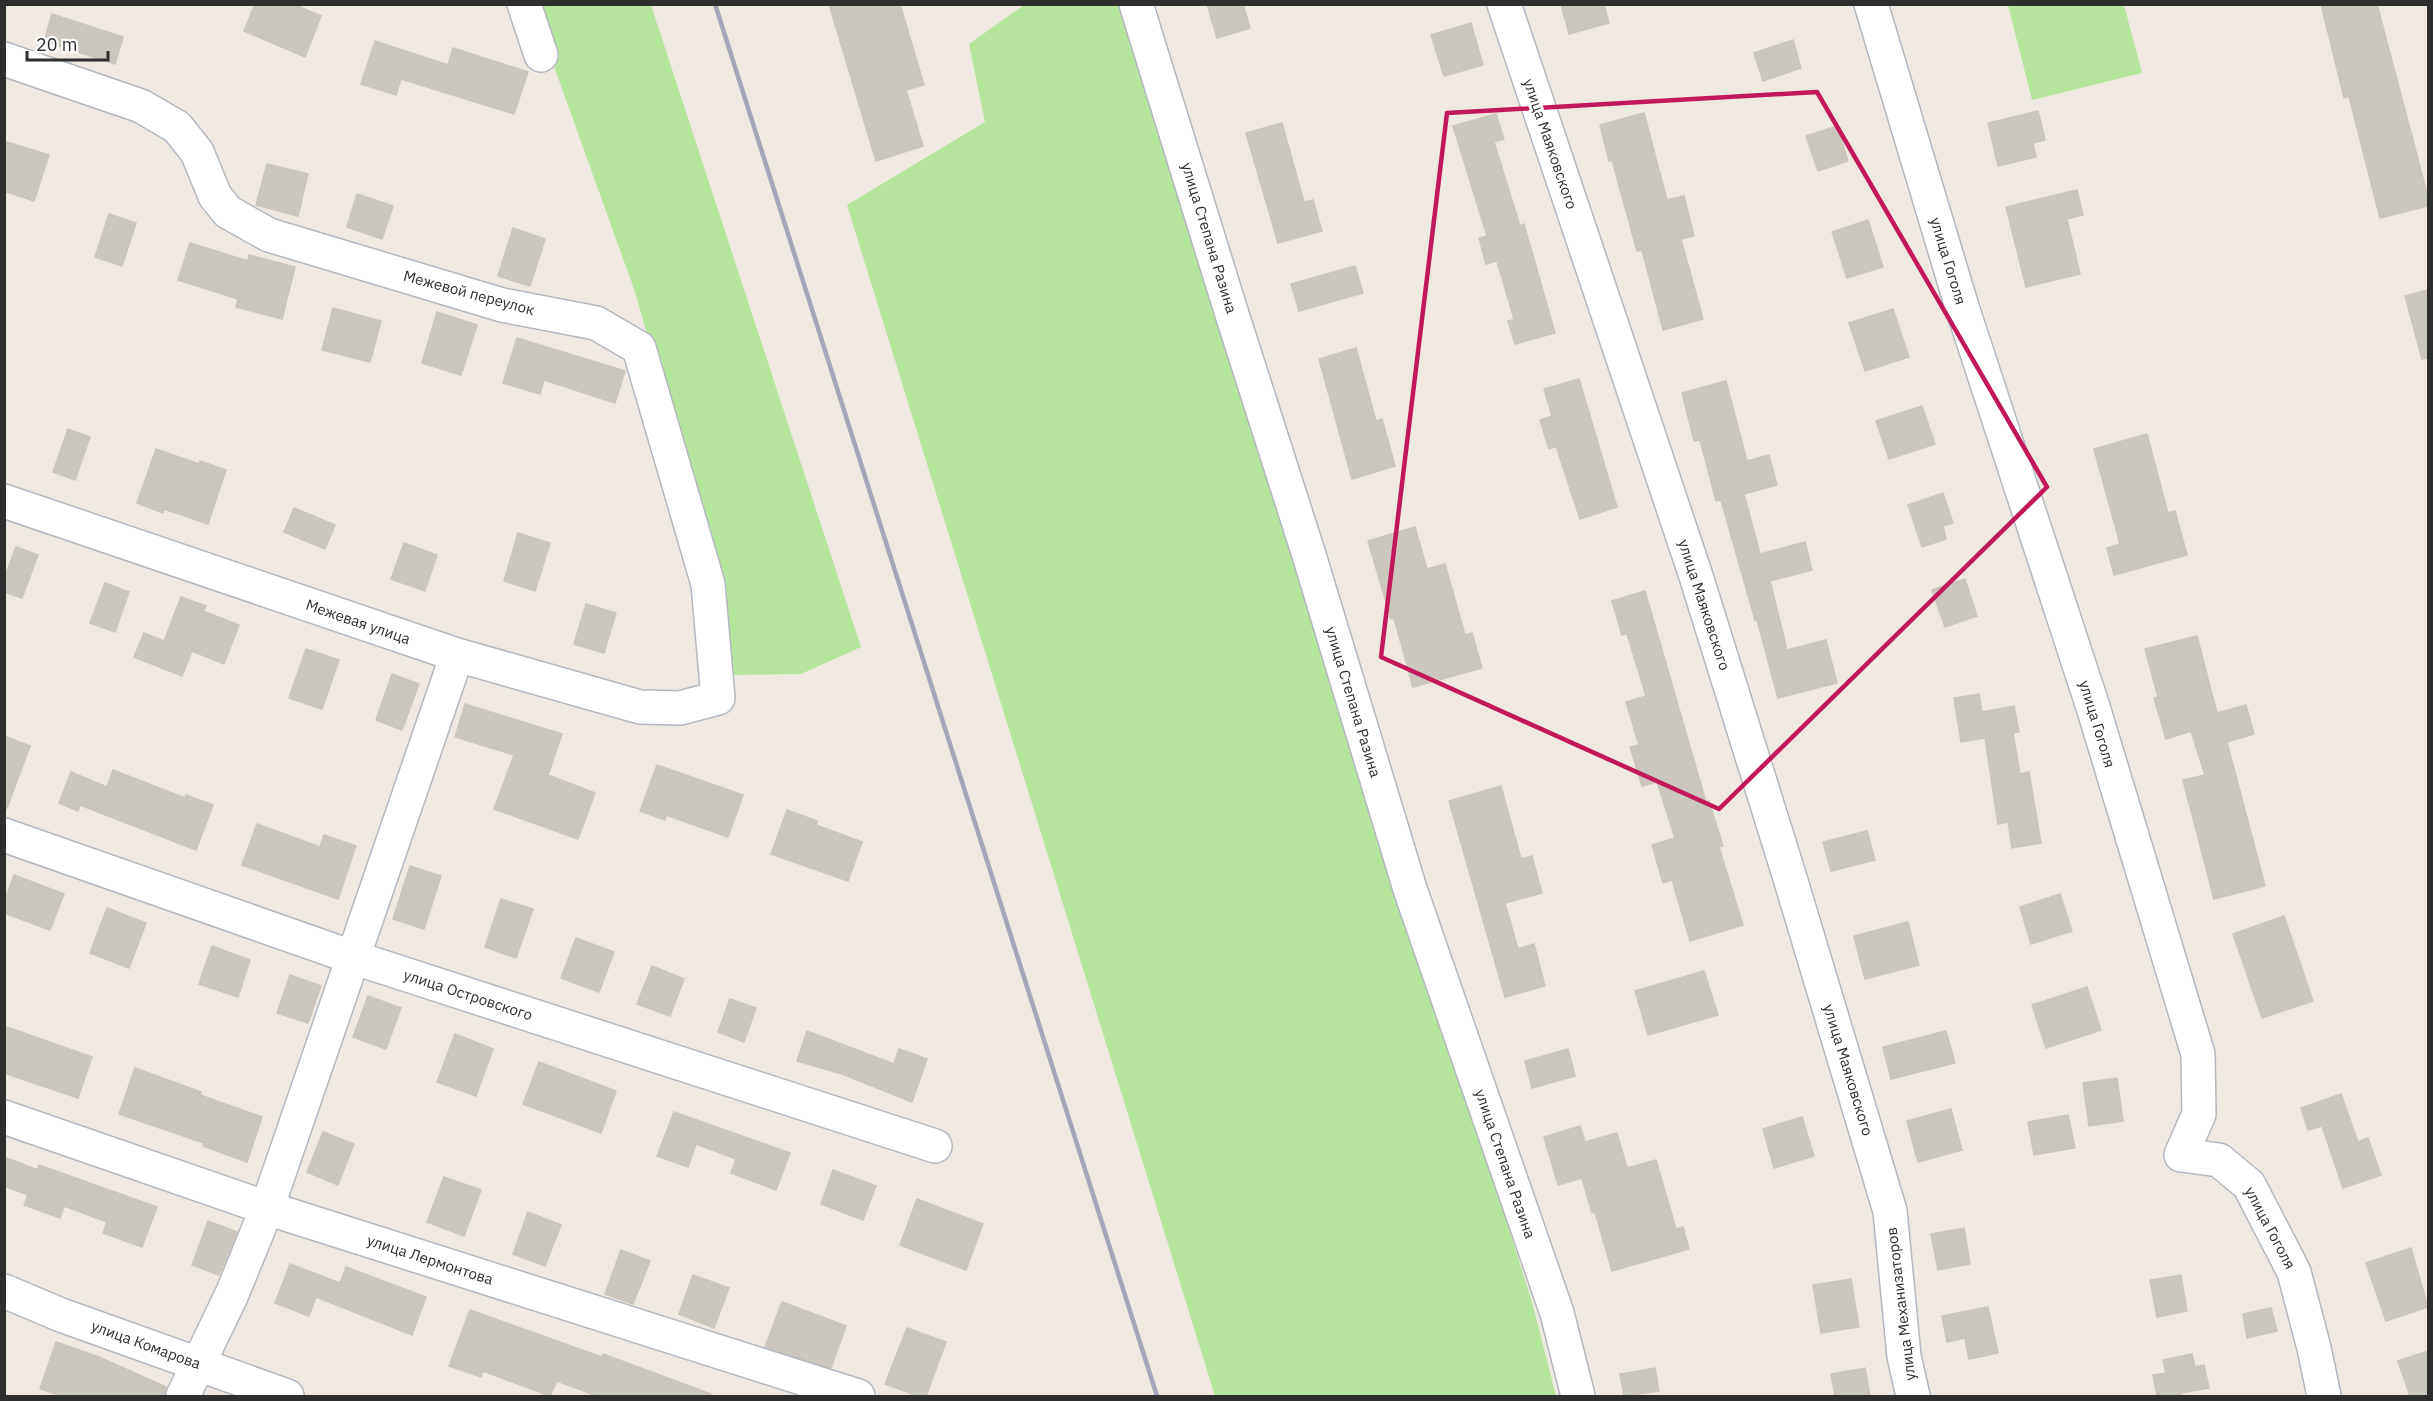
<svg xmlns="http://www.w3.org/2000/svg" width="2433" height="1401" viewBox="0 0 2433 1401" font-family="'IBM Plex Sans',sans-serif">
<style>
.green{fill:#b6e59e}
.building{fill:#cbc7bf;stroke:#cbc5ba;stroke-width:1.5}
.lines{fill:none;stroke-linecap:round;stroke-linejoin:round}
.minor-casing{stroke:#b4b7c1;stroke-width:36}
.minor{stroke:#fff;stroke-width:33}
.rail{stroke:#a3a6b8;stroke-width:4.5}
.marked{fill:none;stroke:#c2185b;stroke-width:4.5;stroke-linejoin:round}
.labels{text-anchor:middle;stroke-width:6;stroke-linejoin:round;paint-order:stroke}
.street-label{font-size:15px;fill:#2e2e2e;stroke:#fff}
</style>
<rect width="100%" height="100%" fill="#efe9e1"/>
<g class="green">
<path d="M 532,5 L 651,5 L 861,647 L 801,674 L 734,675 L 717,578 L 635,292 Z"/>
<path d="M 1024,5 L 1123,5 L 1532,1302 L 1556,1396 L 1215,1396 L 847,205 L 985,122 L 969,44 Z"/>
<path d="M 2008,5 L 2124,5 L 2142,73 L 2032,100 Z"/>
</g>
<g class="building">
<path d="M 255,4 L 293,4 L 321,16 L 305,57 L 244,31 Z"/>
<path d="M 829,4 L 900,4 L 924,85 L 906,90 L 923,146 L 876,161 Z"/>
<path d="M 1207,4 L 1243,4 L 1250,28 L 1217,38 Z"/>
<path d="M 1561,4 L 1604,4 L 1609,23 L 1569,34 Z"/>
<path d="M 2321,4 L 2377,4 L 2428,197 L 2428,206 L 2380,218 L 2349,96 L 2344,98 Z"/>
<path d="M 52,14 L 123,37 L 115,64 L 44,41 Z"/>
<path d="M 1471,23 L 1483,65 L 1444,76 L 1431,35 Z"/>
<path d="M 1793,40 L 1801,68 L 1763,81 L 1754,53 Z"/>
<path d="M 375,41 L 448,65 L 453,48 L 528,72 L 514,114 L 401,79 L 396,95 L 361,84 Z"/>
<path d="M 2038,111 L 2045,140 L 2033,143 L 2036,157 L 1998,166 L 1988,123 Z"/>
<path d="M 1644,113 L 1667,200 L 1684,196 L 1694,236 L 1681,239 L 1703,319 L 1663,330 L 1642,250 L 1637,251 L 1612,160 L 1609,161 L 1600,125 Z"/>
<path d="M 1496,114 L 1504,139 L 1494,142 L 1520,226 L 1524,224 L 1555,333 L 1515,344 L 1508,321 L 1514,319 L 1497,261 L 1486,264 L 1479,238 L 1487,236 L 1453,126 Z"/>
<path d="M 1282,123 L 1304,202 L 1313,200 L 1322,231 L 1278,243 L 1246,133 Z"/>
<path d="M 1837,126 L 1848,161 L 1818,171 L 1806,136 Z"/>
<path d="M 4,141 L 49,155 L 34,201 L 4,191 Z"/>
<path d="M 267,164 L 308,174 L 298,216 L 256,205 Z"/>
<path d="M 2077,190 L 2083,215 L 2067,219 L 2080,274 L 2026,287 L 2006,207 Z"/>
<path d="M 357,194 L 393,206 L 382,239 L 347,227 Z"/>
<path d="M 109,214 L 136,223 L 122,266 L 95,257 Z"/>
<path d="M 1868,220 L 1883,267 L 1847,278 L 1832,232 Z"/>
<path d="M 513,228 L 545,239 L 530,286 L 498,276 Z"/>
<path d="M 190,243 L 248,261 L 249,255 L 295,267 L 282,319 L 236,307 L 238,299 L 178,280 Z"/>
<path d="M 1355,266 L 1363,293 L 1299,311 L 1291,284 Z"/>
<path d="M 2428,290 L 2428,358 L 2422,359 L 2405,296 Z"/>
<path d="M 333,308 L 381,321 L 370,362 L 322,350 Z"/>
<path d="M 1893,309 L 1909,357 L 1865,371 L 1849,323 Z"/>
<path d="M 437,312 L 477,325 L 461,375 L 422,363 Z"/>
<path d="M 517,338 L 625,371 L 615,403 L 544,380 L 540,394 L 503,383 Z"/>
<path d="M 1356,348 L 1376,421 L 1382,419 L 1395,466 L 1352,479 L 1319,359 Z"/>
<path d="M 1579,379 L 1617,507 L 1580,519 L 1556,446 L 1549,449 L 1540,420 L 1552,416 L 1544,389 Z"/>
<path d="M 1726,381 L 1747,461 L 1769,455 L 1777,485 L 1744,494 L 1760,554 L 1805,542 L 1812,570 L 1770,581 L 1787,650 L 1826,640 L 1837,683 L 1778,698 L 1757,620 L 1755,620 L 1721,500 L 1716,501 L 1700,440 L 1694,441 L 1682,393 Z"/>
<path d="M 1922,406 L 1935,444 L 1889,459 L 1876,421 Z"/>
<path d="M 68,429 L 90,437 L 75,480 L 53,472 Z"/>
<path d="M 2147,434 L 2168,513 L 2175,511 L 2187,555 L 2114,575 L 2107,548 L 2120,544 L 2094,449 Z"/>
<path d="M 156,449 L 199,464 L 200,461 L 226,470 L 208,524 L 164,509 L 163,513 L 137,503 Z"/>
<path d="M 1943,493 L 1953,523 L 1943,526 L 1946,539 L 1922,547 L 1908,505 Z"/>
<path d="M 294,508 L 335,525 L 325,549 L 284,532 Z"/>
<path d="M 1415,527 L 1427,569 L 1445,564 L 1465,635 L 1472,633 L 1482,668 L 1413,687 L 1394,618 L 1391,619 L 1368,541 Z"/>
<path d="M 518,533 L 550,543 L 535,591 L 504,581 Z"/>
<path d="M 404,543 L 437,555 L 425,591 L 391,579 Z"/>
<path d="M 16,547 L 38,555 L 22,598 L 4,592 L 4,579 Z"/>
<path d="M 1965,579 L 1977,616 L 1945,627 L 1932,590 Z"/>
<path d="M 105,583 L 129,592 L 115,632 L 90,623 Z"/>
<path d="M 1645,591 L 1706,802 L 1709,801 L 1723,846 L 1719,847 L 1743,925 L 1690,941 L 1672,880 L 1663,883 L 1652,845 L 1675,838 L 1657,782 L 1642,786 L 1630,747 L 1639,745 L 1626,702 L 1646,696 L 1627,634 L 1622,635 L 1612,601 Z"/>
<path d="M 181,597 L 206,606 L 203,611 L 239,625 L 224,664 L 192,651 L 182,676 L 134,657 L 144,633 L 164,641 Z"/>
<path d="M 586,604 L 616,613 L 604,653 L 574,644 Z"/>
<path d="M 2197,636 L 2217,713 L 2246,705 L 2254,734 L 2227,742 L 2265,886 L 2214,899 L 2183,780 L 2205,775 L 2191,731 L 2166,739 L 2154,698 L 2158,697 L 2145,649 Z"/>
<path d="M 306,649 L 339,660 L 322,709 L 289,698 Z"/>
<path d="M 392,674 L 419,684 L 402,730 L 376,720 Z"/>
<path d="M 1979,694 L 1982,712 L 2014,706 L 2019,732 L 2013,733 L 2020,774 L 2029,772 L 2041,843 L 2012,848 L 2008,822 L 1998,824 L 1985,738 L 1961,742 L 1954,698 Z"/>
<path d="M 465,704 L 562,734 L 548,775 L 595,793 L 578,839 L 494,809 L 514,755 L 455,737 Z"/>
<path d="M 4,736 L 30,746 L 7,808 L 4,808 Z"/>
<path d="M 657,765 L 743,795 L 728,837 L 666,815 L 665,820 L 640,811 Z"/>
<path d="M 113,770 L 185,798 L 186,795 L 213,805 L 196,850 L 80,805 L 78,811 L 59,803 L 71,772 L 107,787 Z"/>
<path d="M 1501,786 L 1521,859 L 1532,856 L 1542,893 L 1505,903 L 1518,949 L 1534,944 L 1545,986 L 1505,997 L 1449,801 Z"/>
<path d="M 787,810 L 817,821 L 816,825 L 862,842 L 848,881 L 771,854 Z"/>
<path d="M 257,824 L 320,847 L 324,835 L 356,846 L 338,899 L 242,865 Z"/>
<path d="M 1867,831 L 1875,860 L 1831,871 L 1823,842 Z"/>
<path d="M 410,866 L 441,876 L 424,929 L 393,919 Z"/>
<path d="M 14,875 L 64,894 L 50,930 L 4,913 L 4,902 Z"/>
<path d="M 2060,894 L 2072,931 L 2031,944 L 2020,907 Z"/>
<path d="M 501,899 L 533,909 L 516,958 L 485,947 Z"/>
<path d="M 107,908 L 146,923 L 129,968 L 90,953 Z"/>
<path d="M 2284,916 L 2313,1001 L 2262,1018 L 2233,934 Z"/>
<path d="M 1908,922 L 1919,965 L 1865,979 L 1854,936 Z"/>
<path d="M 576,938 L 614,952 L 599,992 L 561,978 Z"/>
<path d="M 212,946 L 250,960 L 238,997 L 199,984 Z"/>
<path d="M 652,966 L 684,979 L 670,1016 L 637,1004 Z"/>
<path d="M 1704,971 L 1718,1015 L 1648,1035 L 1635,991 Z"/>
<path d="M 290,975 L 321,986 L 308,1023 L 277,1013 Z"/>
<path d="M 2087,987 L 2101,1030 L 2046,1048 L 2032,1005 Z"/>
<path d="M 368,996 L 401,1008 L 386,1049 L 353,1037 Z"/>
<path d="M 730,999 L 756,1008 L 744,1042 L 718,1032 Z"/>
<path d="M 4,1026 L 92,1057 L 78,1098 L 4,1073 Z"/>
<path d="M 807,1031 L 894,1064 L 899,1049 L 927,1059 L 912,1102 L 842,1074 L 797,1061 Z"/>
<path d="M 1946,1031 L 1955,1063 L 1891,1079 L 1883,1047 Z"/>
<path d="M 455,1034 L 493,1049 L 476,1096 L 437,1082 Z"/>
<path d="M 1568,1049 L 1575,1076 L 1532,1088 L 1525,1061 Z"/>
<path d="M 539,1062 L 616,1091 L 601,1133 L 523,1104 Z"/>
<path d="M 135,1068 L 201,1092 L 200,1095 L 262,1117 L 247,1162 L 203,1146 L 204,1143 L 119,1114 Z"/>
<path d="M 2117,1078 L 2123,1121 L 2089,1126 L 2083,1083 Z"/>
<path d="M 2341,1094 L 2358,1142 L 2368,1138 L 2381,1175 L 2343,1188 L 2322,1126 L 2308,1130 L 2301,1108 Z"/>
<path d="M 1951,1109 L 1962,1150 L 1918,1162 L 1907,1121 Z"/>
<path d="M 674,1112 L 790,1153 L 776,1190 L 731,1173 L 736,1159 L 696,1144 L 688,1167 L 657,1156 Z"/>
<path d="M 2068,1115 L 2075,1148 L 2034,1155 L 2028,1122 Z"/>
<path d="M 1802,1117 L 1814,1156 L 1774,1168 L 1763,1129 Z"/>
<path d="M 1580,1126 L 1585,1142 L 1617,1133 L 1627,1168 L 1656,1160 L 1676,1229 L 1683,1227 L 1689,1249 L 1612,1271 L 1595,1212 L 1592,1213 L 1582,1178 L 1558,1185 L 1544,1137 Z"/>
<path d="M 323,1132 L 354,1144 L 338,1185 L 307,1172 Z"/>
<path d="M 4,1157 L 38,1170 L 39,1165 L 157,1207 L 142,1247 L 103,1233 L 107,1222 L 64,1206 L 60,1218 L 24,1205 L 28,1195 L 4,1186 Z"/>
<path d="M 833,1170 L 876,1186 L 863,1220 L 821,1204 Z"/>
<path d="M 444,1177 L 481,1190 L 464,1236 L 427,1222 Z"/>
<path d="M 917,1199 L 983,1224 L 966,1270 L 900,1245 Z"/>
<path d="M 528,1212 L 561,1225 L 545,1266 L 513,1254 Z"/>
<path d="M 208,1221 L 237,1232 L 219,1275 L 192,1265 Z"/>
<path d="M 1964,1228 L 1970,1264 L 1938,1270 L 1931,1234 Z"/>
<path d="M 2411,1248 L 2428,1307 L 2386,1321 L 2366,1263 Z"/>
<path d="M 621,1250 L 650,1261 L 633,1304 L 605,1294 Z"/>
<path d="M 290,1264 L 340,1283 L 346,1267 L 426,1297 L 412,1335 L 316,1297 L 309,1316 L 275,1303 Z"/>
<path d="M 693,1275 L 729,1288 L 714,1328 L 679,1314 Z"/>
<path d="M 2181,1275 L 2187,1311 L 2157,1317 L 2150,1280 Z"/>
<path d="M 1851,1279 L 1859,1327 L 1821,1333 L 1813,1285 Z"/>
<path d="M 782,1302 L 846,1326 L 831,1368 L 765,1347 Z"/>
<path d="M 1988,1307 L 1998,1353 L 1969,1359 L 1965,1338 L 1947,1342 L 1942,1316 Z"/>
<path d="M 2271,1308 L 2277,1331 L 2247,1338 L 2243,1314 Z"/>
<path d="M 470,1310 L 602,1357 L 603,1354 L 711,1394 L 711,1396 L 597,1396 L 557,1381 L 550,1396 L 483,1371 L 481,1377 L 449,1366 Z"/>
<path d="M 907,1328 L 946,1342 L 926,1396 L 918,1396 L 885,1384 Z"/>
<path d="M 56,1342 L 99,1357 L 166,1387 L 164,1396 L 63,1396 L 40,1389 Z"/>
<path d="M 2428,1351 L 2428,1396 L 2410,1396 L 2398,1361 Z"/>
<path d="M 2192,1354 L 2195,1367 L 2204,1365 L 2209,1388 L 2181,1393 L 2182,1396 L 2157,1396 L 2153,1375 L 2166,1373 L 2163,1360 Z"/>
<path d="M 1655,1368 L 1659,1391 L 1624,1396 L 1620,1374 Z"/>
<path d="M 1865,1368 L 1870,1396 L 1835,1396 L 1831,1374 Z"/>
</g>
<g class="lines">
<g class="minor-casing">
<g id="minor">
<path d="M 524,4 L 541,55"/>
<path d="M 1136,4 L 1230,308 L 1309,555 L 1410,889 L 1557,1313 L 1578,1396"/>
<path d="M 1504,4 L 1695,573 L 1790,878 L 1890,1211 L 1904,1356 L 1913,1396"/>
<path d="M 1871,4 L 1962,307 L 2093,707 L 2198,1054 L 2199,1114 L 2181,1155 L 2219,1160 L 2249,1185 L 2294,1272 L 2314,1348 L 2324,1396"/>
<path d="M 4,59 L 141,106 L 177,127 L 197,152 L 215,196 L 228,212 L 269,235 L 502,305 L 596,323 L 639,348 L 708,584 L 718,698 L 680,708 L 640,707 L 457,655 L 4,501"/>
<path d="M 4,835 L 352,957 L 935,1146"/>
<path d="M 4,1117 L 267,1208 L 858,1396"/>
<path d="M 4,1291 L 61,1315 L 287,1396"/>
<path d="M 183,1396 L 232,1294 L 267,1208 L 457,655"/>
</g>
</g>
<use href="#minor" class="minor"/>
<path class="rail" d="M 715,4 L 1157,1396"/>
</g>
<path class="marked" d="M 1817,92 L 2047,487 L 1719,809 L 1381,657 L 1447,113 Z"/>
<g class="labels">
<g class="street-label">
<text transform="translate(1550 144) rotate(71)" y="5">улица Маяковского</text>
<text transform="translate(1209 238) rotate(73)" y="5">улица Степана Разина</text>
<text transform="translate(1948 261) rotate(73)" y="5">улица Гоголя</text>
<text transform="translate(469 293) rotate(15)" y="5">Межевой переулок</text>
<text transform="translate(1704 605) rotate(72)" y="5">улица Маяковского</text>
<text transform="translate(358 622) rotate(19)" y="5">Межевая улица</text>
<text transform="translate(1353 702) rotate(73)" y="5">улица Степана Разина</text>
<text transform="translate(2097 724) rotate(73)" y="5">улица Гоголя</text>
<text transform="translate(468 995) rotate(18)" y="5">улица Островского</text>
<text transform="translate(1848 1070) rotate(73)" y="5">улица Маяковского</text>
<text transform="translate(1505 1164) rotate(71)" y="5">улица Степана Разина</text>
<text transform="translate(2270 1228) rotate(62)" y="5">улица Гоголя</text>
<text transform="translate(430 1260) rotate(18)" y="5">улица Лермонтова</text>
<text transform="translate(1901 1304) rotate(-97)" y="5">улица Механизаторов</text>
<text transform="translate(146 1345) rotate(20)" y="5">улица Комарова</text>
</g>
</g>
<rect width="2433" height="1401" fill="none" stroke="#2e2e2e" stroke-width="12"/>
<path d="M27 51v9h81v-9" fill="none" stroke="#2e2e2e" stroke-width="3"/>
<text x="36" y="51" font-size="18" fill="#2e2e2e" stroke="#ffffff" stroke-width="4.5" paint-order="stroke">20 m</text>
</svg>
